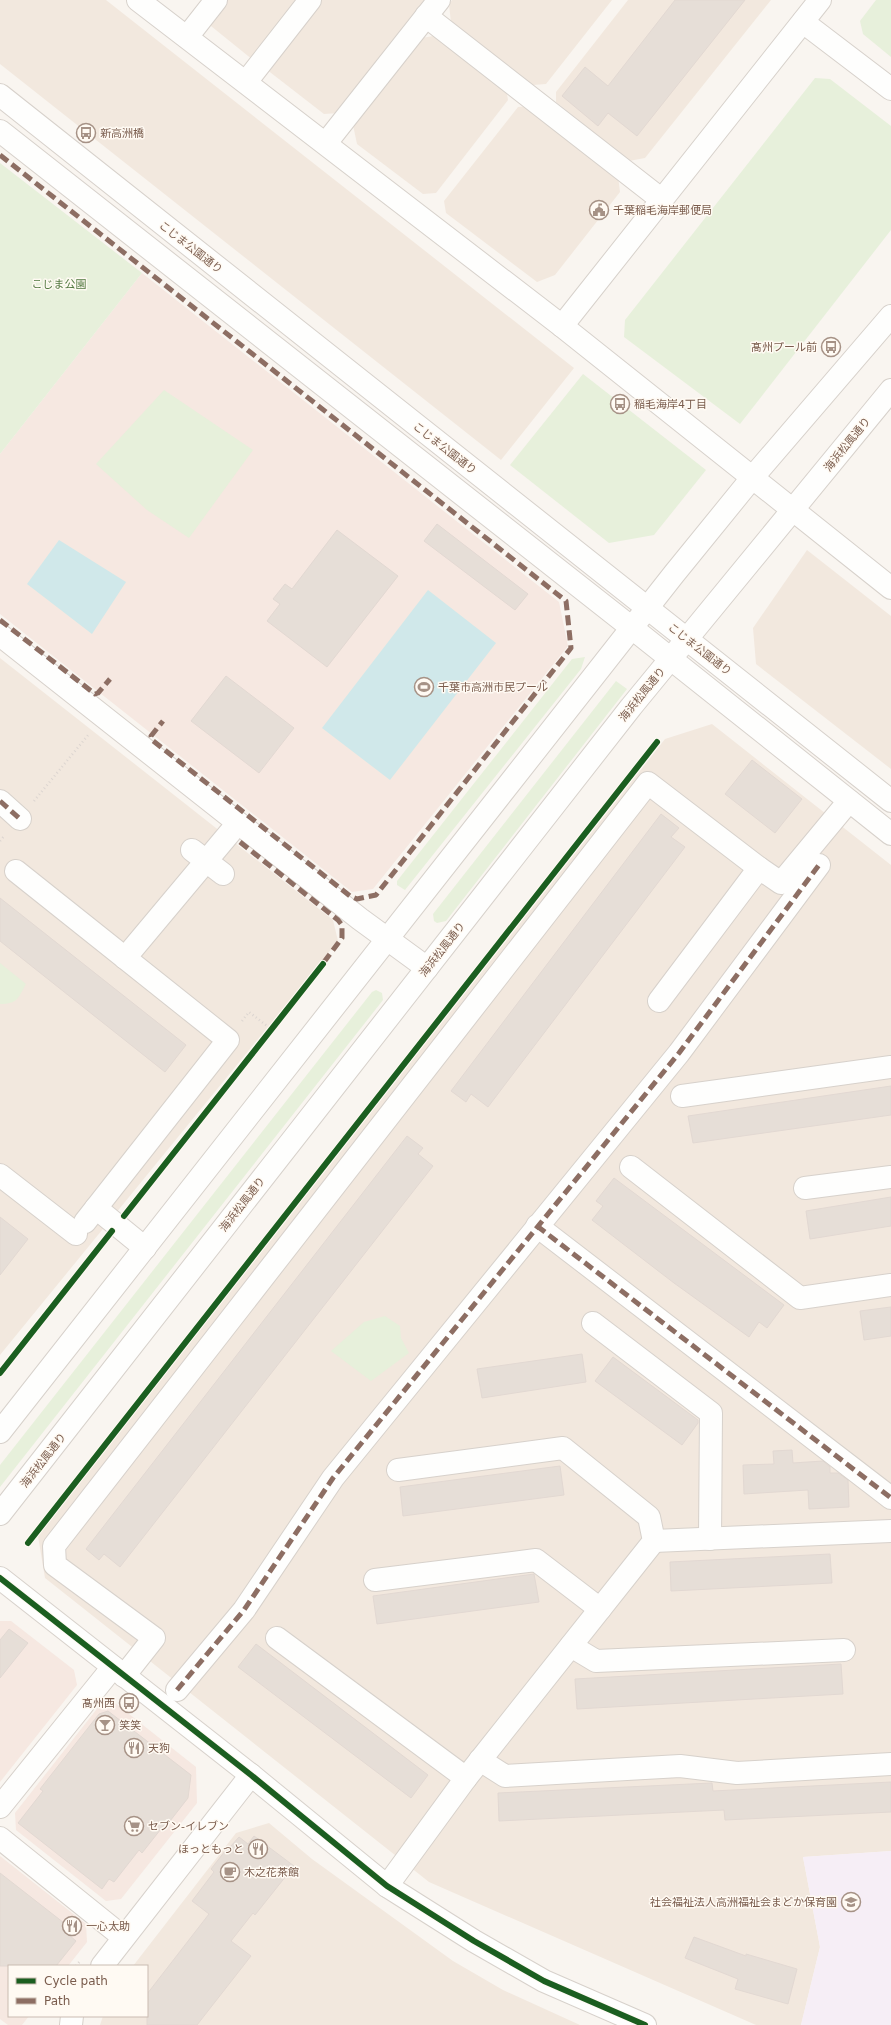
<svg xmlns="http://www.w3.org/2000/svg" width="891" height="2025" viewBox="0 0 891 2025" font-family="'DejaVu Sans','Noto Sans JP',sans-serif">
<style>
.residential{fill:#f2e8de}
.commercial{fill:#f6e8e1}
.education{fill:#f6eef6}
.green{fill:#e7f0db}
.water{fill:#d0e8ea}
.building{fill:#e6ded7;stroke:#e2d8d2}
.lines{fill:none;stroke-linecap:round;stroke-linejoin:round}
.minor-casing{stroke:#d7d1cb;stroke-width:24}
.path{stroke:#dcd5d0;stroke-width:2.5;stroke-dasharray:1 3;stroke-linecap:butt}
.minor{stroke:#fefefd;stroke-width:22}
.quiet{stroke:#8d6e63;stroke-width:5;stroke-dasharray:10 5;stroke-linecap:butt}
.cycleway-casing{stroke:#fffaf3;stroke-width:8}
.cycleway{stroke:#1b5e20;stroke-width:6}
.labels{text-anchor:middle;stroke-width:3;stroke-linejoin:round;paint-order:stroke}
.poi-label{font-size:11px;fill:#7a5c4d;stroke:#fffaf3;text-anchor:start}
.street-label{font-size:11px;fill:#7a5c4d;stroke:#fffaf3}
.park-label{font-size:11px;fill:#537a41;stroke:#fffaf3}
</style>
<rect width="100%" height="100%" fill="#f9f5f0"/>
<g class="residential">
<path d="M 0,0 L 106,0 L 574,368 L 501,460 L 0,64 Z"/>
<path d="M 224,0 L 301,0 L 253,60 L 206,22 Z"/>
<path d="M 320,0 L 427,0 L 339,113 L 324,114 L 266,69 Z"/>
<path d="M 452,0 L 612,0 L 546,84 L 533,85 L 451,23 L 449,4 Z"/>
<path d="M 628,0 L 771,0 L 645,158 L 629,161 L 556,102 L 556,92 Z"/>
<path d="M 439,35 L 506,88 L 508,100 L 436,193 L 423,194 L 357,144 L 353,125 L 422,38 Z"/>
<path d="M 528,106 L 618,176 L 620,192 L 555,275 L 537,282 L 446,213 L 444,201 L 518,107 Z"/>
<path d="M 807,550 L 891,616 L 891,769 L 756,664 L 753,628 Z"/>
<path d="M 0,658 L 333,920 L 338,941 L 0,1355 Z"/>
<path d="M 712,724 L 891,865 L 891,1851 L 803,1857 L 820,1947 L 801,2025 L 756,2025 L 429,1882 L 45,1578 L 38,1536 L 665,739 Z"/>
<path d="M 269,1823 L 312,1859 L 453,1961 L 503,1990 L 580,2025 L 100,2025 L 103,2016 L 147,2016 L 147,1966 L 133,1966 L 236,1833 Z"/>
</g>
<g class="commercial">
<path d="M 142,273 L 559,602 L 568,646 L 373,889 L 352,892 L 0,614 L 0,454 Z"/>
<path d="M 0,1621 L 11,1621 L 74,1670 L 77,1685 L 0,1782 Z"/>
<path d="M 115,1703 L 196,1767 L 197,1803 L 121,1899 L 106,1901 L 16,1830 L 15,1813 L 100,1705 Z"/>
<path d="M 0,1856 L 86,1924 L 87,1942 L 68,1966 L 9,1966 L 9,2016 L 29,2016 L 22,2025 L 8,2025 L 0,2019 Z"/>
</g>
<path class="education" d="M 891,1851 L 891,2025 L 801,2025 L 820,1947 L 803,1857 Z"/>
<g class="green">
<path d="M 876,0 L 891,0 L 891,57 L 863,34 L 860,21 Z"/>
<path d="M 815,78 L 830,79 L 891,126 L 891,230 L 740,424 L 624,337 L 625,320 Z"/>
<path d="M 0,163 L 142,273 L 0,454 Z"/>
<path d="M 583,374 L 706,470 L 654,535 L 609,543 L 510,465 Z"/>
<path d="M 164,390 L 253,450 L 189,538 L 147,510 L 96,464 Z"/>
<path d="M 585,657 L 581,669 L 405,890 L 397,885 L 397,881 L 572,659 Z"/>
<path d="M 616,681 L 627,689 L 446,921 L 437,923 L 434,921 L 433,914 Z"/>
<path d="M 0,963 L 26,984 C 18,998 18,1004 0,1004 Z"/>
<path d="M 376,990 L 382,993 L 383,1000 L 0,1487 L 0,1465 L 372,992 Z"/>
<path d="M 385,1316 L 400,1326 L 401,1338 L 409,1353 L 371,1381 L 331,1351 L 364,1322 Z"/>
</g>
<g class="water">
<path d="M 59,540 L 126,582 L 92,634 L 27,584 Z"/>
<path d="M 428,590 L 496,643 L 390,780 L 322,728 Z"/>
</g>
<g class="building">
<path d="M 675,0 L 745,0 L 637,136 L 608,113 L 598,126 L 562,96 L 585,67 L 608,86 Z"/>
<path d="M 437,524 L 528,594 L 515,610 L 424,541 Z"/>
<path d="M 337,530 L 398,576 L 327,667 L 267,621 L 280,604 L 273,599 L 285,584 L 292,589 Z"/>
<path d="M 226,676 L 294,728 L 259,773 L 191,721 Z"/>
<path d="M 752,760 L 802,799 L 775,833 L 725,794 Z"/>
<path d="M 661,814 L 679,828 L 671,837 L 685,847 L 488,1107 L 471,1094 L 466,1102 L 451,1091 Z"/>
<path d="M 0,898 L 186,1045 L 165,1072 L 0,941 Z"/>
<path d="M 891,1086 L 891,1115 L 693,1143 L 688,1116 Z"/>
<path d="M 407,1136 L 423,1148 L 418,1154 L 433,1166 L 120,1567 L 104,1554 L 99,1560 L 86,1549 Z"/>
<path d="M 614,1178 L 784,1305 L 767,1328 L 759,1322 L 749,1337 L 674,1283 L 592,1220 L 603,1206 L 596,1201 Z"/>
<path d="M 891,1197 L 891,1226 L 810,1239 L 806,1211 Z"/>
<path d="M 0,1217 L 28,1239 L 0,1275 Z"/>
<path d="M 891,1307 L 891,1336 L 864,1340 L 860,1311 Z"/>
<path d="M 582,1354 L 586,1382 L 482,1398 L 477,1369 Z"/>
<path d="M 613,1357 L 698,1420 L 698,1423 L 682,1445 L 595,1381 Z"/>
<path d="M 792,1450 L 793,1463 L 823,1461 L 830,1467 L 830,1473 L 838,1473 L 848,1480 L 849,1507 L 809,1509 L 808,1490 L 744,1494 L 743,1465 L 774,1464 L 773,1451 Z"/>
<path d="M 560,1466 L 564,1495 L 403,1516 L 400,1487 Z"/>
<path d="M 830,1554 L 832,1583 L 671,1591 L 670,1562 Z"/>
<path d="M 534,1574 L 539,1602 L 377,1624 L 373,1596 Z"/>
<path d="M 9,1629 L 28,1643 L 0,1678 L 0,1640 Z"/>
<path d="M 256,1644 L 428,1775 L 411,1798 L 238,1667 Z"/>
<path d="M 841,1664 L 843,1694 L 577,1709 L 575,1679 Z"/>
<path d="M 108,1711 L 191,1775 L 188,1798 L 170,1821 L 168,1820 L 142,1853 L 139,1850 L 114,1882 L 109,1879 L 102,1889 L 18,1823 L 43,1791 L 40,1789 L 99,1714 Z"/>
<path d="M 891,1782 L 891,1812 L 725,1820 L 724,1810 L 499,1821 L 498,1793 L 712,1783 L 713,1791 Z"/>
<path d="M 254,1836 L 294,1866 L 255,1915 L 253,1913 L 231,1941 L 251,1956 L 197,2025 L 147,2025 L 147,1994 L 209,1914 L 192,1901 L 214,1872 L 211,1869 L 229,1846 L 230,1847 L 239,1837 L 248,1844 Z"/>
<path d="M 0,1873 L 73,1930 L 69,1935 L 76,1941 L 56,1966 L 0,1966 Z"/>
<path d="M 694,1937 L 746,1956 L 746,1954 L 797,1969 L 788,2004 L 735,1989 L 738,1979 L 685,1958 Z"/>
</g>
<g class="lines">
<g class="minor-casing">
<g id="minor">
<path d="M 138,0 L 562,326 L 891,588"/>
<path d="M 426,16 L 662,200"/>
<path d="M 803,22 L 891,89"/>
<path d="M 187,37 L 216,0"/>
<path d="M 246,82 L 310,0"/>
<path d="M 0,95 L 891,801"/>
<path d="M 0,131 L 632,628 L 891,834"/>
<path d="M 326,143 L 439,0"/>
<path d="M 562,326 L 820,0"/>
<path d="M 0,635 L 360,919 L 427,968"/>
<path d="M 0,801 L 20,819"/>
<path d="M 192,850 L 223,874"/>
<path d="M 16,871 L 228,1040 L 85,1222"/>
<path d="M 125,958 L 238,823"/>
<path d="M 659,1001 L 759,868 L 781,883 L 849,801"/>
<path d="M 682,1096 L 891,1067"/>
<path d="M 631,1167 L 800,1298 L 891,1285"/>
<path d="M 0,1175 L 76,1234"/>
<path d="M 805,1188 L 891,1177"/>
<path d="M 96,1208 L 145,1248"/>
<path d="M 537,1226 L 891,1498"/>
<path d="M 593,1323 L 711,1413 L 710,1539"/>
<path d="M 0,1432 L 674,574 L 752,478 L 891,316"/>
<path d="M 0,1514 L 631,707 L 891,390"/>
<path d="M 654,1541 L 891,1531"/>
<path d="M 0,1578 L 251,1775 L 387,1886 L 474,1941 L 544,1981 L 645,2025"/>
<path d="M 375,1580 L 536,1560 L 600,1609"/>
<path d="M 277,1638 L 466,1778"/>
<path d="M 571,1646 L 596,1661 L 844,1650"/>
<path d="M 124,1676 L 154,1638 L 55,1565 L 54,1546 L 648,783 L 759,868"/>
<path d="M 177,1690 L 244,1610 L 333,1478 L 679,1053 L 819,865"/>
<path d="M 480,1760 L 505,1776 L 680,1766 L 737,1773 L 891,1764"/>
<path d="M 0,1807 L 113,1667"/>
<path d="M 0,1838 L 123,1937"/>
<path d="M 387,1886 L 466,1778 L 654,1541 L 649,1517 L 563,1448 L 398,1470"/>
<path d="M 102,1966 L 251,1775"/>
<path d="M 71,2025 L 72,2016"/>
</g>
</g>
<g class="path">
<path d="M 34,801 L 89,734"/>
<path d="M 0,841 L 5,835"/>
<path d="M 242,1021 L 249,1012 L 271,1029"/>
<path d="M 76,1966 L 80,1961"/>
</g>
<use href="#minor" class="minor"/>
<g class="quiet">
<path d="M 0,155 L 566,601 L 571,648 L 376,895 L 357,899 L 350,896 L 152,740 L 151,736 L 163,721"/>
<path d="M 0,620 L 95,694 L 98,693 L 110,679"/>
<path d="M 0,801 L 20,819"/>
<path d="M 240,842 L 338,920 L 342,925 L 342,938 L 321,966"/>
<path d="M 537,1226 L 891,1498"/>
<path d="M 177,1690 L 244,1610 L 333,1478 L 679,1053 L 819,865"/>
</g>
<g class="cycleway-casing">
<g id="cycleway">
<path d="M 124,1216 L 323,964"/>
<path d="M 0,1373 L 112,1231"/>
<path d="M 28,1543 L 657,742"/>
<path d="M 0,1578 L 251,1775 L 387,1886 L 474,1941 L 544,1981 L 645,2025"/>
</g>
</g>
<use href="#cycleway" class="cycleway"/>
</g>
<defs>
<g id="bus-ring" transform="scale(1)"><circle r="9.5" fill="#fffaf3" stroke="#a69286" stroke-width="1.5"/><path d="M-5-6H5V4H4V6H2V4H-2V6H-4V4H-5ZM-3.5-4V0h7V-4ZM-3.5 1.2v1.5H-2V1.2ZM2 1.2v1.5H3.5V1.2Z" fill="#a69286"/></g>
<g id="civic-ring" transform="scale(1)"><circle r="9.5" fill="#fffaf3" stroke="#a69286" stroke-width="1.5"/><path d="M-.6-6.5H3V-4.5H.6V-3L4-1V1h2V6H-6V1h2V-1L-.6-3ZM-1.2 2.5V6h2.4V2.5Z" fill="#a69286"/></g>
<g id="stadium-ring" transform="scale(1)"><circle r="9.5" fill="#fffaf3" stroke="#a69286" stroke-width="1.5"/><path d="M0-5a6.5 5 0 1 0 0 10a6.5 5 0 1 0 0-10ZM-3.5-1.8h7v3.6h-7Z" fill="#a69286"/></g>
<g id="bar-ring" transform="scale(1)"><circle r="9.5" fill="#fffaf3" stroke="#a69286" stroke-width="1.5"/><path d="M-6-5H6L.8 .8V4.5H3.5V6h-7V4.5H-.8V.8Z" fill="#a69286"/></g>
<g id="restaurant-ring" transform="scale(1)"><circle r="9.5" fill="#fffaf3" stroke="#a69286" stroke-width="1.5"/><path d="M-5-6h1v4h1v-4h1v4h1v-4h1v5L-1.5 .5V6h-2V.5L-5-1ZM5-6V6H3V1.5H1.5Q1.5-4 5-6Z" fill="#a69286"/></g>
<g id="supermarket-ring" transform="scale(1)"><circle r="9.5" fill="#fffaf3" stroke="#a69286" stroke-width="1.5"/><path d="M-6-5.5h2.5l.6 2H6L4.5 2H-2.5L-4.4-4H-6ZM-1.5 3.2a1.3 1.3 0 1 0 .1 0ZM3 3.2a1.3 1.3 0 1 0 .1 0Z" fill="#a69286"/></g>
<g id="cafe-ring" transform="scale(1)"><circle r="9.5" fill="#fffaf3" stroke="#a69286" stroke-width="1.5"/><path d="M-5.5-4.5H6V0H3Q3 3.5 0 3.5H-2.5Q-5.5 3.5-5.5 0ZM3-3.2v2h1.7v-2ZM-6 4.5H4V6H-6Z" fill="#a69286"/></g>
<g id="school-ring" transform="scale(1)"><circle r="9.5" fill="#fffaf3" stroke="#a69286" stroke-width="1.5"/><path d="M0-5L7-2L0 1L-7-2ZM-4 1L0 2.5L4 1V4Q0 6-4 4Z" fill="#a69286"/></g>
</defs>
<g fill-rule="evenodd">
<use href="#bus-ring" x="86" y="133"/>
<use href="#civic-ring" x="599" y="210"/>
<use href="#bus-ring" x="831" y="347"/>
<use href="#bus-ring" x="620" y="404"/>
<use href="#stadium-ring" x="424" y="687"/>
<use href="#bus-ring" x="129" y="1703"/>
<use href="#bar-ring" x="105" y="1725"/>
<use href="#restaurant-ring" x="134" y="1748"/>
<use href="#supermarket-ring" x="134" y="1826"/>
<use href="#restaurant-ring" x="258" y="1849"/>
<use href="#cafe-ring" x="230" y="1872"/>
<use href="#school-ring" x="851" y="1902"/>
<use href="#restaurant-ring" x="72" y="1926"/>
</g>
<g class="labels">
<g class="poi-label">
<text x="100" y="137">新高洲橋</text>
<text x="613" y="214">千葉稲毛海岸郵便局</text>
<text x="817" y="351" text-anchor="end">髙州プール前</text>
<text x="634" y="408">稲毛海岸4丁目</text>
<text x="438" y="691">千葉市高洲市民プール</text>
<text x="115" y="1707" text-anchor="end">髙州西</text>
<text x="119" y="1729">笑笑</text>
<text x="148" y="1752">天狗</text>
<text x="148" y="1830">セブン-イレブン</text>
<text x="244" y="1853" text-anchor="end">ほっともっと</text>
<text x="244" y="1876">木之花茶館</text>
<text x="837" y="1906" text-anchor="end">社会福祉法人高洲福祉会まどか保育園</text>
<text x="86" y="1930">一心太助</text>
</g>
<g class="street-label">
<text transform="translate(191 247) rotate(38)" y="4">こじま公園通り</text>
<text transform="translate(847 444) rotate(-51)" y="4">海浜松風通り</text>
<text transform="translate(445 448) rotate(38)" y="4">こじま公園通り</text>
<text transform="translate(700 649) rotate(38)" y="4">こじま公園通り</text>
<text transform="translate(642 694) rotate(-51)" y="4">海浜松風通り</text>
<text transform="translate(442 949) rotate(-52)" y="4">海浜松風通り</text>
<text transform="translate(242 1204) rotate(-52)" y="4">海浜松風通り</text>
<text transform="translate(43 1460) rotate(-52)" y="4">海浜松風通り</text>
</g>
<g class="park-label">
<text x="59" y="288">こじま公園</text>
</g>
</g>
<rect x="8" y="1965" width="140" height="52" fill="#fffaf3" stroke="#cabbb1"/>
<rect x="16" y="1978" width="20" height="6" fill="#1b5e20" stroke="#cabbb1"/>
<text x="44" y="1985" font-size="12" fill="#7a5c4d">Cycle path</text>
<rect x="16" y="1998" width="20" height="6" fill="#8d6e63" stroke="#cabbb1"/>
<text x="44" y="2005" font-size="12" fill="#7a5c4d">Path</text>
</svg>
